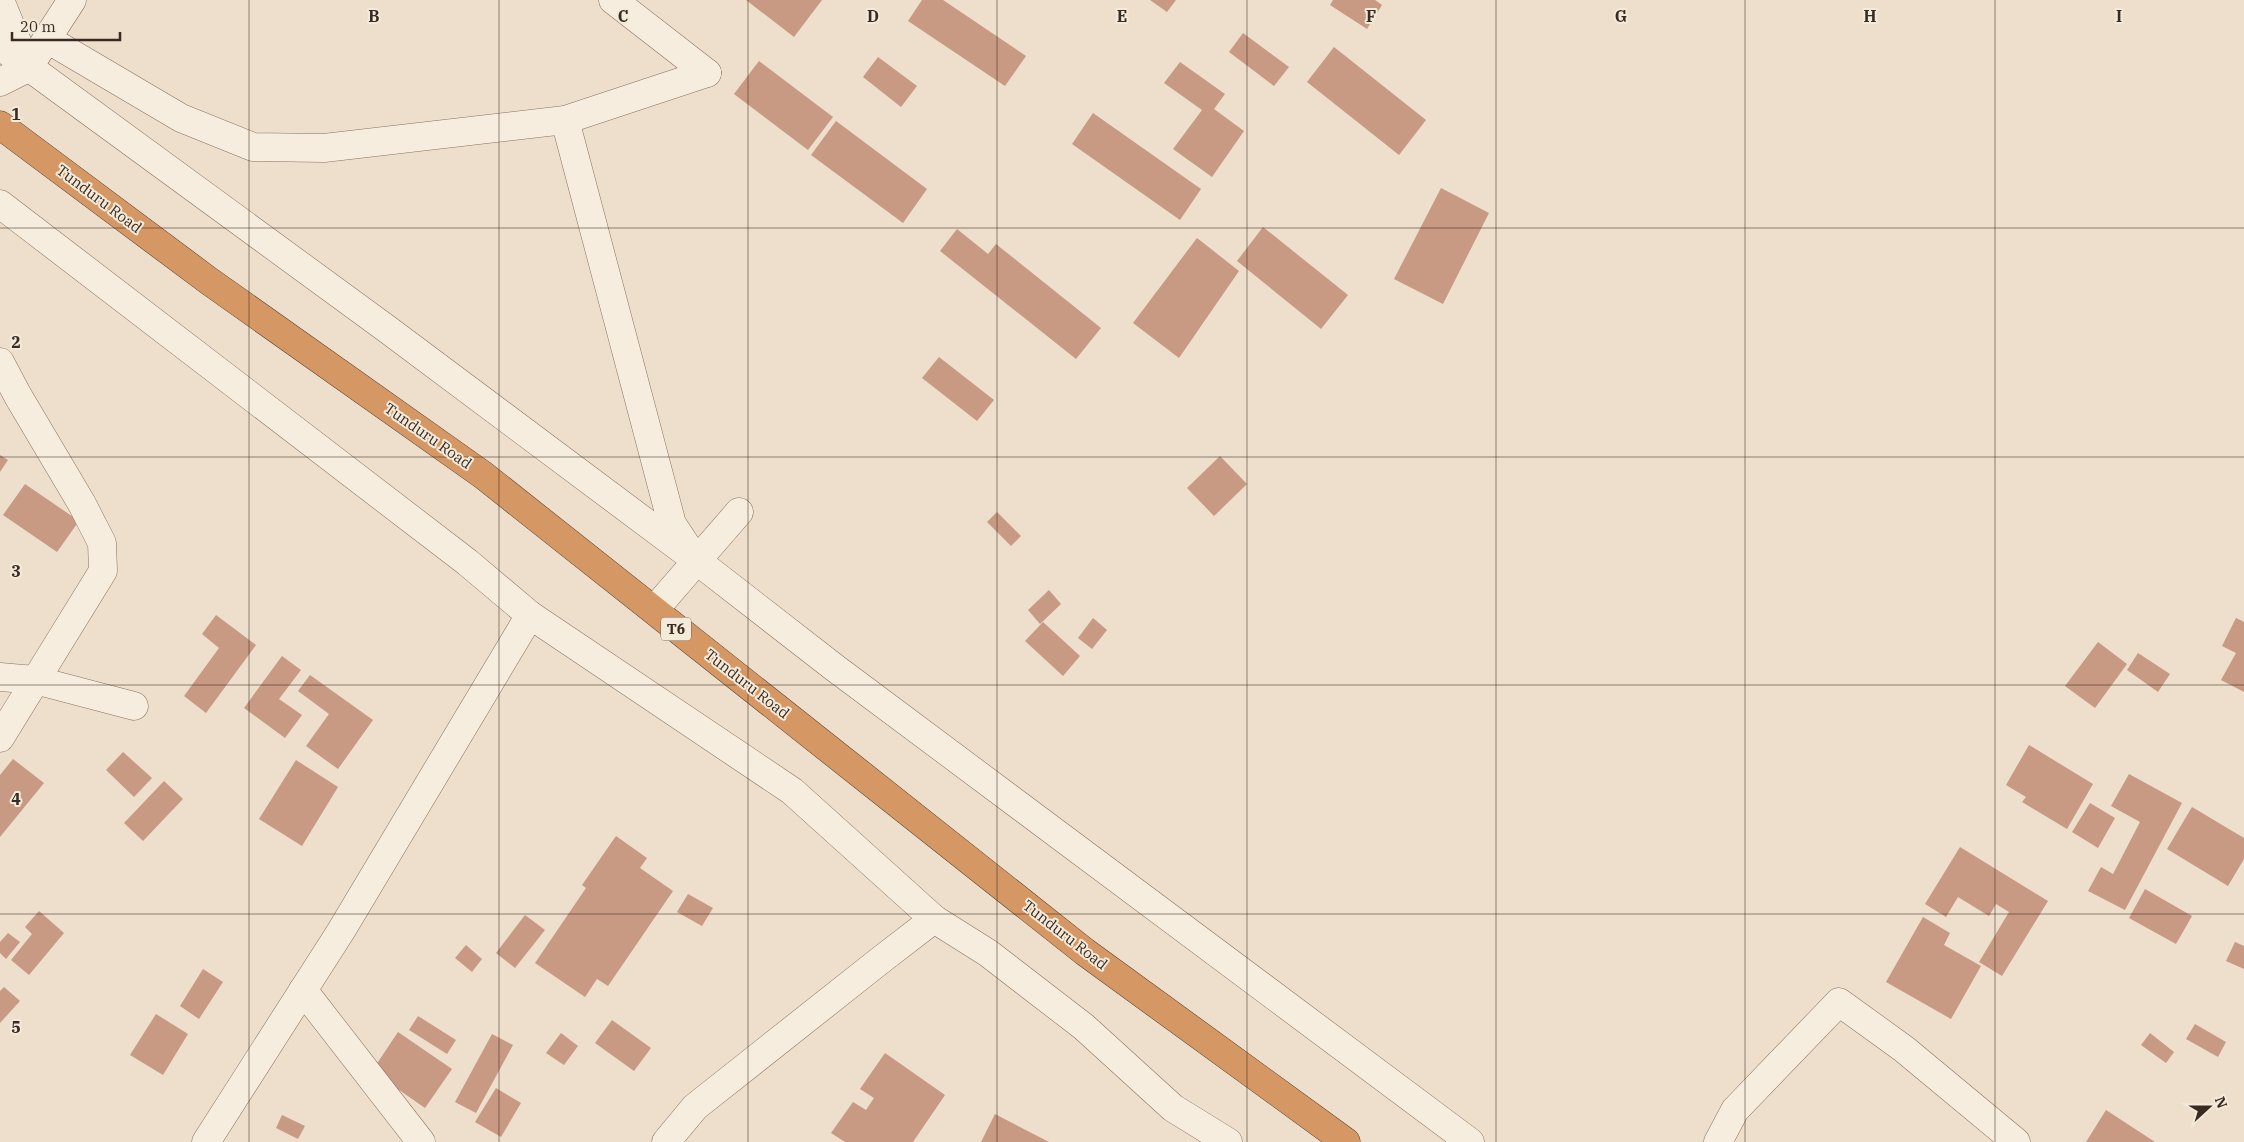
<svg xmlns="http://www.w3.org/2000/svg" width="2244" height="1142" viewBox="0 0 2244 1142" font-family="'IBM Plex Serif',serif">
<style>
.building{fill:#c89983}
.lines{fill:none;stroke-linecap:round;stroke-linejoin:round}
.minor-casing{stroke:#897160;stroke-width:29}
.highway-casing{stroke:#574033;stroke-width:29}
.minor{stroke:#f7edde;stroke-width:28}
.highway{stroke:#d59763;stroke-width:28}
.grid{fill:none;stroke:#3a2b22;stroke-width:1;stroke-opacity:0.55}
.labels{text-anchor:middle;stroke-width:4;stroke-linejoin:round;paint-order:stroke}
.shield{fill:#f4eada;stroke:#726459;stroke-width:1}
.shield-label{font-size:14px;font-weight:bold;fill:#3a2b22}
.street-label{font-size:15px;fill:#3a2b22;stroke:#f4eada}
.grid-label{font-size:16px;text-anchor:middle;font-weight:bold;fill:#3a2b22;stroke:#f4eada;stroke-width:4;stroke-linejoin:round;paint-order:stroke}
</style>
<rect width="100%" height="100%" fill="#eddfcb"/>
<g class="building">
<path d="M 746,0 L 822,0 L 794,37 Z"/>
<path d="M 922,0 L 943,0 L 1026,56 L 1005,86 L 908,21 Z"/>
<path d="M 1150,0 L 1176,0 L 1167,12 Z"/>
<path d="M 1333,0 L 1375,0 L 1382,5 L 1367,29 L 1330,5 Z"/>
<path d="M 1243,33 L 1289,67 L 1274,86 L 1229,52 Z"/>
<path d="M 1334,47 L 1426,120 L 1399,155 L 1307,82 Z"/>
<path d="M 878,57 L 917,86 L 901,107 L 863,77 Z"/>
<path d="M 759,61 L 833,117 L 808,150 L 734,94 Z"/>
<path d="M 1180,62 L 1225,94 L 1214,109 L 1244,131 L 1212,177 L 1173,149 L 1202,110 L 1164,83 Z"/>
<path d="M 1093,113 L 1201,189 L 1180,220 L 1072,144 Z"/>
<path d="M 836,121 L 927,189 L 903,223 L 811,155 Z"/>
<path d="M 1441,188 L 1489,213 L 1443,304 L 1394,279 Z"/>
<path d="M 1263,227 L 1348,295 L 1321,329 L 1237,261 Z"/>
<path d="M 957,229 L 988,254 L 996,244 L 1101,328 L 1076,359 L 940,251 Z"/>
<path d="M 1197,238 L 1239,271 L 1179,358 L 1133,323 Z"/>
<path d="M 939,357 L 994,400 L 977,421 L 922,378 Z"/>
<path d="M 0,455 L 8,460 L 0,472 Z"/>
<path d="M 1220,456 L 1247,484 L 1214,516 L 1187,488 Z"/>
<path d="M 25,484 L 79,521 L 57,552 L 3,515 Z"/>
<path d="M 997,512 L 1021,536 L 1011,546 L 987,522 Z"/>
<path d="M 1049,590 L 1061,604 L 1040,624 L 1028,610 Z"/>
<path d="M 216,615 L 256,645 L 206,713 L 184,696 L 219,648 L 202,634 Z"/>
<path d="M 1093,618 L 1107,630 L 1092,649 L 1078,638 Z"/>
<path d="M 2236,618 L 2244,622 L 2244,692 L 2221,680 L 2236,653 L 2222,646 Z"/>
<path d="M 1043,622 L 1080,656 L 1063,676 L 1025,641 Z"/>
<path d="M 2098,642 L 2127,664 L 2095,708 L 2065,686 Z"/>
<path d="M 2138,653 L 2170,674 L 2158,692 L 2127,670 Z"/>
<path d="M 282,656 L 301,670 L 279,699 L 302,715 L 285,738 L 244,708 Z"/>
<path d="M 310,675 L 373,720 L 338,769 L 306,746 L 329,714 L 298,691 Z"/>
<path d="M 2029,745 L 2093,784 L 2067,829 L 2022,802 L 2026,797 L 2006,785 Z"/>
<path d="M 123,752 L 152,778 L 134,797 L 106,770 Z"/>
<path d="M 13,759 L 44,783 L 0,837 L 0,775 Z"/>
<path d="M 296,760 L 338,787 L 302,846 L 259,819 Z"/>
<path d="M 2129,774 L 2182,803 L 2125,910 L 2088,891 L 2101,867 L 2113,874 L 2140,822 L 2111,806 Z"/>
<path d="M 164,781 L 183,799 L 143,841 L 124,823 Z"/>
<path d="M 2090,803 L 2115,818 L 2098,848 L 2072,832 Z"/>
<path d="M 2192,807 L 2244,838 L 2244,859 L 2228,886 L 2167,849 Z"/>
<path d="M 616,836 L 647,858 L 640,868 L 673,891 L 608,986 L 597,979 L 585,997 L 535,963 L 586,888 L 582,885 Z"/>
<path d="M 1960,847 L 2048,901 L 2002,976 L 1979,962 L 2009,912 L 1996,904 L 1989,916 L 1958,897 L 1946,917 L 1925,904 Z"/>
<path d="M 2145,889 L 2192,916 L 2176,944 L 2129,918 Z"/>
<path d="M 688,894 L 713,908 L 702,926 L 677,912 Z"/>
<path d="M 39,911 L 64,933 L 29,975 L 11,960 L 32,934 L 25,927 Z"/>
<path d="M 525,915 L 545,930 L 515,968 L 496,953 Z"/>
<path d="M 1923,917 L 1950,933 L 1944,945 L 1981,966 L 1951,1019 L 1886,982 Z"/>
<path d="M 8,933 L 20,942 L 6,959 L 0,953 L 0,942 Z"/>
<path d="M 2235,942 L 2244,946 L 2244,969 L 2226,961 Z"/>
<path d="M 466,945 L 482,959 L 472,972 L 455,958 Z"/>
<path d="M 203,969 L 223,982 L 199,1019 L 180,1006 Z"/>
<path d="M 4,987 L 20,1001 L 0,1023 L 0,991 Z"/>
<path d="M 156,1014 L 188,1034 L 163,1075 L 130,1055 Z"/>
<path d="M 418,1016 L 456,1040 L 447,1054 L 409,1030 Z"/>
<path d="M 612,1020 L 651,1048 L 634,1071 L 595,1043 Z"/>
<path d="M 2195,1024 L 2226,1042 L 2218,1057 L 2186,1039 Z"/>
<path d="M 398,1032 L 452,1069 L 425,1108 L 372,1071 Z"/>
<path d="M 561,1033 L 578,1046 L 564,1065 L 546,1053 Z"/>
<path d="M 2150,1033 L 2174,1052 L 2166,1063 L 2141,1045 Z"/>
<path d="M 492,1034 L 513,1045 L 476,1113 L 455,1102 Z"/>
<path d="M 885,1053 L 945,1095 L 913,1142 L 845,1142 L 831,1133 L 853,1102 L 866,1110 L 874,1098 L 860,1089 Z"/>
<path d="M 496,1088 L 521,1103 L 501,1137 L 475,1122 Z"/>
<path d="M 2106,1110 L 2155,1142 L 2086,1142 Z"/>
<path d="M 995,1114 L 1049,1142 L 981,1142 Z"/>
<path d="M 282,1115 L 305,1126 L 298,1139 L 276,1128 Z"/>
</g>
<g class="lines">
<g class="minor-casing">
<g id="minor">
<path d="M 0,0 L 27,66"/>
<path d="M 613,0 L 707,73"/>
<path d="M 47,39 L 181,118 L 253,147 L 324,148 L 565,120 L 707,73"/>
<path d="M 0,46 L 387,329 L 696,560 L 835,668 L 1470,1142"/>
<path d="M 0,82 L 28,68 L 72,0"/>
<path d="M 565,120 L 672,524 L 688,548"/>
<path d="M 0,204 L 467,562 L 530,615 L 792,791 L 934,919 L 988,953 L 1084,1027 L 1173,1108 L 1228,1142"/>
<path d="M 0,362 L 18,396 L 82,504 L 102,543 L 103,571 L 0,738"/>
<path d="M 655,609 L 739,512"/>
<path d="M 0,677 L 35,680 L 134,706"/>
<path d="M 303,990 L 421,1142"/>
<path d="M 206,1142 L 341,931 L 530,615"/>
<path d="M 666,1142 L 695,1107 L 882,959 L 934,919"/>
<path d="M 1718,1142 L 1735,1110 L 1839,1002 L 1904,1049 L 2016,1142"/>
</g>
</g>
<g class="highway-casing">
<path id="highway" d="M 0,125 L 209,281 L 483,475 L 1085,952 L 1346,1142"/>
</g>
<use href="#minor" class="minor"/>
<use href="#highway" class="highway"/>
</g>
<path class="grid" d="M 249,0 L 249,1142M 499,0 L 499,1142M 748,0 L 748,1142M 997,0 L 997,1142M 1247,0 L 1247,1142M 1496,0 L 1496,1142M 1745,0 L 1745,1142M 1995,0 L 1995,1142M 0,228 L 2244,228M 0,457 L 2244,457M 0,685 L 2244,685M 0,914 L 2244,914"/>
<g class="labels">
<rect class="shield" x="661" y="617.5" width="30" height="23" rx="4"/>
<g class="shield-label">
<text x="676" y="634">T6</text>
</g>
<g class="street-label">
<text transform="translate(99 199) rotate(37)" y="5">Tunduru Road</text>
<text transform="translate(428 436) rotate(35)" y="5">Tunduru Road</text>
<text transform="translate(747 684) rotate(38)" y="5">Tunduru Road</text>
<text transform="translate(1065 935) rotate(38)" y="5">Tunduru Road</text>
</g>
</g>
<g class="grid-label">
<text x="374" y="22">B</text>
<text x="623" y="22">C</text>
<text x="873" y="22">D</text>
<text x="1122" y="22">E</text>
<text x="1371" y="22">F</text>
<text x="1621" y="22">G</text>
<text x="1870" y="22">H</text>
<text x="2119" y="22">I</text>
<text x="16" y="120">1</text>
<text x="16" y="348">2</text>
<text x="16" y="577">3</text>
<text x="16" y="805">4</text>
<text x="16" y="1033">5</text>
</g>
<g transform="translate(2209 1107) rotate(69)" stroke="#f4eada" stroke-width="4" paint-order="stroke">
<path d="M0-4L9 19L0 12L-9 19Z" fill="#3a2b22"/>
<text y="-8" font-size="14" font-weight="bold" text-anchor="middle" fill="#3a2b22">N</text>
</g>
<path d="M12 32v8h108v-8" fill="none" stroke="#3a2b22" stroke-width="2.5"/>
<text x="20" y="32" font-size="15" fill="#3a2b22" stroke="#f4eada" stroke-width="4" paint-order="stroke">20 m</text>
</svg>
